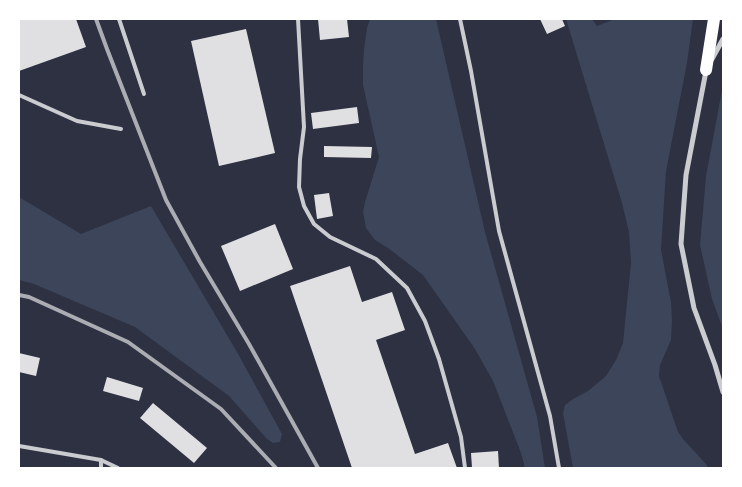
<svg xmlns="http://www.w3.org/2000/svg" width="742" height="487" viewBox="0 0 742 487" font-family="'Exo 2',sans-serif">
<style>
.green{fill:#3c4559}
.building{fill:#e0e0e3}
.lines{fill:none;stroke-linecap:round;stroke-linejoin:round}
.service{stroke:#caccd0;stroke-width:4}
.minor{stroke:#caccd0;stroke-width:5}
.primary{stroke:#fff;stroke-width:12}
.rail{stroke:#abadb3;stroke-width:4}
</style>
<rect width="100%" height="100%" fill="#2d3142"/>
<g class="green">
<path d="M 370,19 L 436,19 L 485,232 L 537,417 L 545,468 L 525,468 L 521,453 L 493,381 L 475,349 L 423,275 L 388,248 L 375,240 L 366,228 L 363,212 L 365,202 L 379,157 L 363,85 L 363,66 L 364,49 L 367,28 Z"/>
<path d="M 566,19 L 592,19 L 597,26 L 615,19 L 693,19 L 687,63 L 666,171 L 661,250 L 671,302 L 672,320 L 671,340 L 660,365 L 659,376 L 678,432 L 683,439 L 706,464 L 708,468 L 573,468 L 563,413 L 565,405 L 573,399 L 588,391 L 606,376 L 616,360 L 623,343 L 631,263 L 629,232 L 622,203 Z"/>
<path d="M 723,85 L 723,329 L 712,299 L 700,245 L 706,176 Z"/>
<path d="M 19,197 L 81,234 L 151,206 L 237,352 L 282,434 L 280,442 L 273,443 L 267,439 L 229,396 L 135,327 L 34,284 L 19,280 Z"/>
</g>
<g class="building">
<path d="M 19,19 L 76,19 L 86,47 L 19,71 Z"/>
<path d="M 318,19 L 347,19 L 349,37 L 320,40 Z"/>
<path d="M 540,19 L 562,19 L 565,26 L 547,34 Z"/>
<path d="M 246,29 L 275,153 L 219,166 L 191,41 Z"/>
<path d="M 357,107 L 359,123 L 313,129 L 311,113 Z"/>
<path d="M 324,146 L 372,147 L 371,158 L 324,157 Z"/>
<path d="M 329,193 L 333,216 L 317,219 L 314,195 Z"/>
<path d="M 275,224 L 293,269 L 240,291 L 221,246 Z"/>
<path d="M 350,266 L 362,302 L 392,292 L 405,330 L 376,340 L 415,454 L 448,443 L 457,468 L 352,468 L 290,286 Z"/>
<path d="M 19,353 L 40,358 L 36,376 L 19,372 Z"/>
<path d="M 107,377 L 143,388 L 139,401 L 103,391 Z"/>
<path d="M 153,403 L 207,448 L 194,463 L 140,418 Z"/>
<path d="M 498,451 L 499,468 L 472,468 L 471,453 Z"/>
</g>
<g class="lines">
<g class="service">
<path d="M 119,19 L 144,94"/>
<path d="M 298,19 L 304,127 L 300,159 L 299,187 L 304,206 L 314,224 L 330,237 L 376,259 L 407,288 L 425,321 L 439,359 L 461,437 L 465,468"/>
<path d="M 460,19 L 471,71 L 499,231 L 550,416 L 559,468"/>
<path d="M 19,95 L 77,121 L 121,129"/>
<path d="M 19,446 L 101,460 L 118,468"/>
<path d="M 101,460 L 101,468"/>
</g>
<g class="minor">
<path d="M 712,59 L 723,39"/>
<path d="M 706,71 L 686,175 L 681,244 L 694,308 L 715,365 L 723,392"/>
</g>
<path class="primary" d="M 706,70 L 714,19"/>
<g class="rail">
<path d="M 96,19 L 107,49 L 166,200 L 200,262 L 249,344 L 318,468"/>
<path d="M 19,295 L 29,297 L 128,342 L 221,409 L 276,468"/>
</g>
</g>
<rect width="742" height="487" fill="none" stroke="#ffffff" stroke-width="40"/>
</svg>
